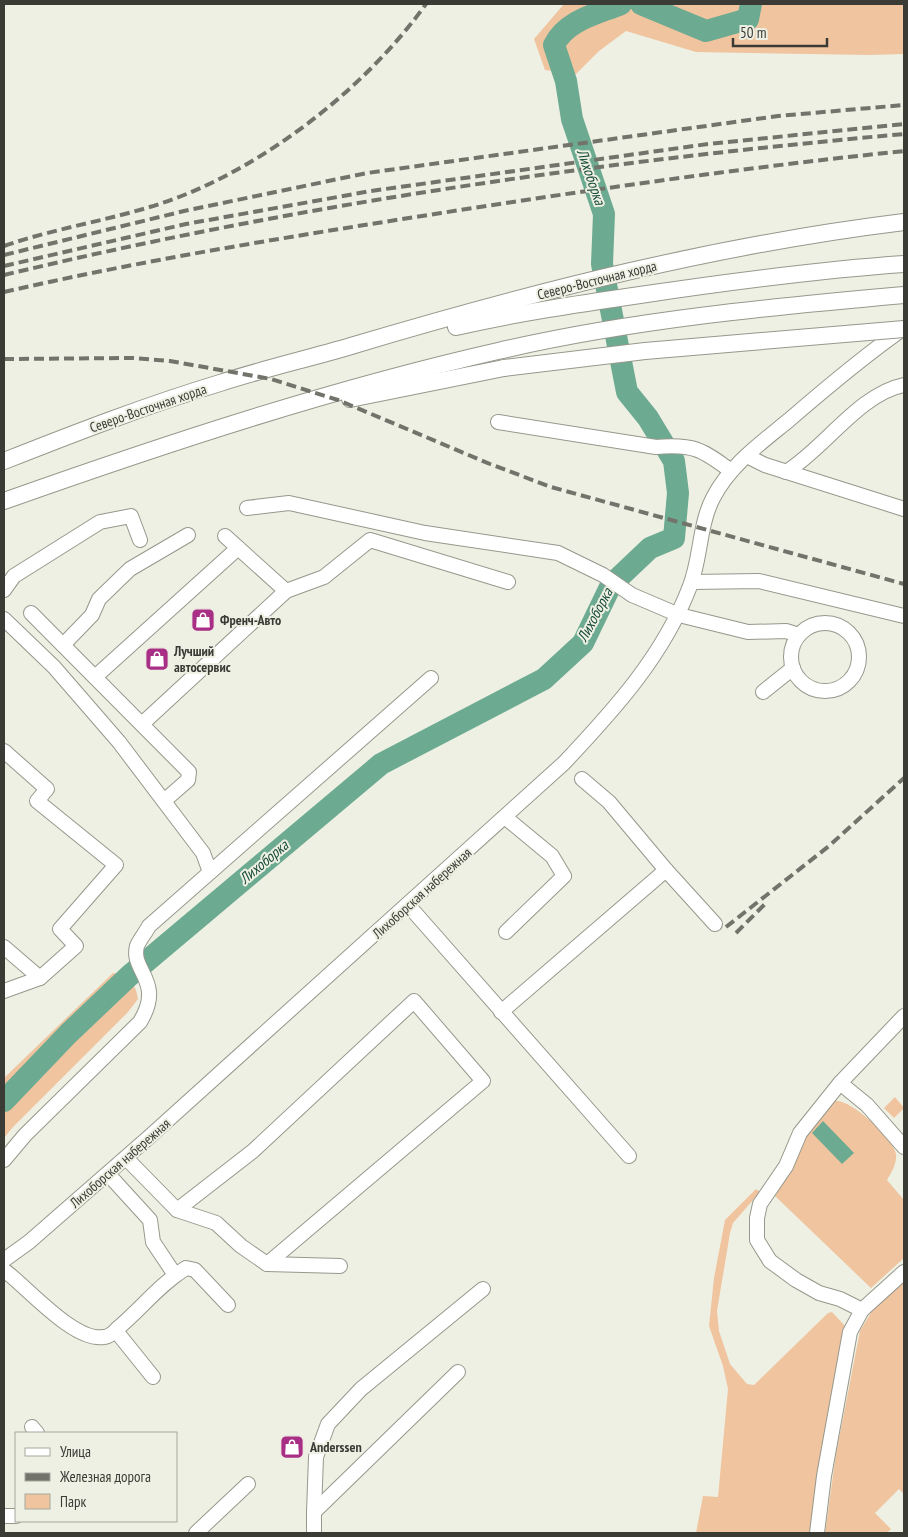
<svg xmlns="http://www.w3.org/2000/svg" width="908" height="1537" viewBox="0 0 908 1537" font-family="'PT Sans Narrow',sans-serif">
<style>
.green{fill:#f0c49f}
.water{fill:#6cab91}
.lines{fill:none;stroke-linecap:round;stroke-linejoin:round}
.river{stroke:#6cab91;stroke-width:22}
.minor-casing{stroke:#96988c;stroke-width:16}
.major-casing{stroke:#96988c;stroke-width:18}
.minor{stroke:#fff;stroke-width:14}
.major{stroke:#fff;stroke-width:16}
.rail{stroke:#72736b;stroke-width:4;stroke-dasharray:10 5;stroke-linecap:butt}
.major-bridge-casing{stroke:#96988c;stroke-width:18;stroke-linecap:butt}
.major-bridge{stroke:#fff;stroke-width:16}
.labels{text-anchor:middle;stroke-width:4;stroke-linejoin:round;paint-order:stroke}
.street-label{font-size:14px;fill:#3b3b36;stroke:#eef0e3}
.poi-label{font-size:14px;font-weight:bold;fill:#3b3b36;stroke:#eef0e3;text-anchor:start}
.water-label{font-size:15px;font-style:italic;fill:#134836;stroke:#eef0e3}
</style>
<rect width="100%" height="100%" fill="#eef0e3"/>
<g class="green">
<path d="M 564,4 L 904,4 L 904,54 L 870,55 L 696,52 L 626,31 L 599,51 L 576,74 L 545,70 L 534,39 Z"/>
<path d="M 113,973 C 129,973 136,985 138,999 L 128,1012 L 13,1127 L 4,1138 L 4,1078 Z"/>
<path d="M 895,1097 L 904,1108 L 894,1118 L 884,1108 Z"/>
<path d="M 834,1101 C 850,1098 893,1138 896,1154 C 897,1163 892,1172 887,1180 L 904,1200 L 904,1258 L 871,1288 L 774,1195 L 805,1132 Z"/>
<path d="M 756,1189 L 760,1192 L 733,1223 L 730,1233 L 717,1311 L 719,1331 L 730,1364 L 747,1384 L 754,1385 L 828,1313 L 832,1312 L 846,1327 L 811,1533 L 696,1533 L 703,1496 L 718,1497 L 728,1389 L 723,1366 L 709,1326 L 714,1278 L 725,1220 Z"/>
<path d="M 904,1280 L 904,1494 L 899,1489 L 875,1513 L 891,1529 L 887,1533 L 825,1533 L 836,1454 L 860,1331 L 872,1311 Z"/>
</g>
<path class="water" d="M 823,1121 L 854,1153 L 842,1164 L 812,1133 Z"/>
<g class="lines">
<g class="river">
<path d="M 641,4 L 706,31 L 748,19 L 751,4"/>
<path d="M 4,1101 L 68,1034 L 129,976 L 381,764 L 544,679 L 583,643 L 611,585 L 650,548 L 674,538 L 678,493 L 674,461 L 648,418 L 627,392 L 602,264 L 604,214 L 572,119 L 566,81 L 554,45 C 566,20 597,14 621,4"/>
</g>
<g class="minor-casing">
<g id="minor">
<path d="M 498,422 L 656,447 C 693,444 702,449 731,471"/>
<path d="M 747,456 L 765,465 L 904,509"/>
<path d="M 786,472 C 825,448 859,394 904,385"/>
<path d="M 247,508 L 289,503 L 425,533 L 558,553 L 603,575 L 632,595 L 679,615 L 748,632 L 786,631 L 799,635"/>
<path d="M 225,536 L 286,591"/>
<path d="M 692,582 L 759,581 L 904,616"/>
<path d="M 4,590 L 14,576 L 100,522 L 131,516 L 140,540"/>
<path d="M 31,613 L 189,772 L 188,780 L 164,801"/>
<path d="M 4,619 L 54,667 L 119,742 L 203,853 L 210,872"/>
<circle cx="825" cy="657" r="34"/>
<path d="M 63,645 L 92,615 L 99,599 L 130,569 L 188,535"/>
<path d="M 95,677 L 238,548"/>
<path d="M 763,692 L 793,668"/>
<path d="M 142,724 L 286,591 L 324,577 L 370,540 L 508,582"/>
<path d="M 4,751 L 47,789 L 37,801 L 116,865 L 60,929 L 76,946 L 40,978 L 4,991"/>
<path d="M 506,818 L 552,856 L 564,876 L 506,932"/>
<path d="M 666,870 L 715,924"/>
<path d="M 408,905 L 629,1156"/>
<path d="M 4,947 L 40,978"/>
<path d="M 501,1012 L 666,870 L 609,802 L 582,779"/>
<path d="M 904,1016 L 840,1083 L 867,1105 L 904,1147"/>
<path d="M 840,1083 L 800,1133 L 786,1166 L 760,1204 L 757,1218 L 757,1240 L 770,1261 L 796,1280 L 819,1293 L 840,1299 L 862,1310"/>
<path d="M 126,1158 L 177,1210 L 216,1223 L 241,1246 L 267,1264 L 340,1266"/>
<path d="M 4,1160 L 25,1135 L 140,1022 C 165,981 130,971 137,946 C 140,939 146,932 149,926 L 431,678"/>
<path d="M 108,1174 L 150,1220 L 153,1242 L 175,1275"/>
<path d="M 177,1210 L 253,1151 L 414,1001 L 483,1081 L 267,1264"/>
<path d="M 4,1260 L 29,1242 L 148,1138 L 564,763 C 614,710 664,655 690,586 C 701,558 699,525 713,498 C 730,465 761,443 789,420 C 826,388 864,356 904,328"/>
<path d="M 4,1270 C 28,1288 74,1342 104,1337 C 108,1337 115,1332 117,1329 C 141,1309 159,1285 186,1268 L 195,1270 L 228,1305"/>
<path d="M 116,1331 L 153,1377"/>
<path d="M 32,1427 L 37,1433"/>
<path d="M 314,1512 L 316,1457 L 328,1424 L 361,1389 L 483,1289"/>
<path d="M 4,1516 L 16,1516"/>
<path d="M 196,1533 L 248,1484"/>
<path d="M 314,1533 L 314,1512 L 458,1372"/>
<path d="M 817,1533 L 824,1476 L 850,1332 L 862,1310 L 904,1272"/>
</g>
</g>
<g class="major-casing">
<g id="major">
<path d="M 456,327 C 517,313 578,304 640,295 C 728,282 815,270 904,264"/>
<path d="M 350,399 L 504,368"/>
<path d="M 4,461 C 75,433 147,405 220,383 C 263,369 307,359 351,346 C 532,292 716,245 904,222"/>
<path d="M 4,501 C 165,444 331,389 498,351 C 631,320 769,307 904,295"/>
</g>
</g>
<use href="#minor" class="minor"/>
<use href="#major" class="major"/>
<g class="rail">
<path d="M 4,246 C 61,226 122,219 179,197 C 272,161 368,85 426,4"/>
<path d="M 4,255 L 184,211 L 367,173 L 778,116 L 904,105"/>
<path d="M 4,266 L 186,224 L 371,191 L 708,144 L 904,124"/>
<path d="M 4,275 C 300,204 601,161 904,134"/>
<path d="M 4,292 C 148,259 294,236 441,213 C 595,189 749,167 904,151"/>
<path d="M 4,359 L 133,358 L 170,361 L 271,379 L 338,400 L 490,464 L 551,487 L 904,584"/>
<path d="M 726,927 L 829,846 L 904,778"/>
<path d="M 736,933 L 766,903"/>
</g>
<g class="major-bridge-casing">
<path id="major-bridge" d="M 504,368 L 645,351 L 904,329"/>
</g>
<use href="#major-bridge" class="major-bridge"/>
</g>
<defs>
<g id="shop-square" transform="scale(1.25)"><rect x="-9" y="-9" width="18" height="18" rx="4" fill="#a82f85" stroke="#eef0e3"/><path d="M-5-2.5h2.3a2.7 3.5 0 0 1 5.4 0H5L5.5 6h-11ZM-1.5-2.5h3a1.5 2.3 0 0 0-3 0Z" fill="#fff"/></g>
</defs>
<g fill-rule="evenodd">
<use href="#shop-square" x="203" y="620"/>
<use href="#shop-square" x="157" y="659"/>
<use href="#shop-square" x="292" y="1447"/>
</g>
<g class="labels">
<g class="street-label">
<text transform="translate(597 280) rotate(-14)" y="5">Северо-Восточная хорда</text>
<text transform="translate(148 408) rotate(-19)" y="5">Северо-Восточная хорда</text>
<text transform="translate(422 893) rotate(-42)" y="5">Лихоборская набережная</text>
<text transform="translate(120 1163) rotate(-41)" y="5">Лихоборская набережная</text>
</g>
<g class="poi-label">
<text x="220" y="625">Френч-Авто</text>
<text x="174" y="656">Лучший<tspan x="174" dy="16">автосервис</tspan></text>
<text x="310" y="1452">Anderssen</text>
</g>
<g class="water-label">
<text transform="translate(591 177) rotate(71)" y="5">Лихоборка</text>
<text transform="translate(595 615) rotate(-62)" y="5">Лихоборка</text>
<text transform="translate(264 862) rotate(-40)" y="5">Лихоборка</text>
</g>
</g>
<rect width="908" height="1537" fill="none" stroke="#3b3b36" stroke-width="10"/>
<rect x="15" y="1432" width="162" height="90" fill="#eef0e3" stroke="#a6a89e"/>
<rect x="25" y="1448" width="25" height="8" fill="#ffffff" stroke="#a6a89e"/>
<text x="60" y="1457" font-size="15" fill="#3b3b36">Улица</text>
<rect x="25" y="1473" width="25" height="8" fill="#72736b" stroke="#a6a89e"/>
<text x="60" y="1482" font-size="15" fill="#3b3b36">Железная дорога</text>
<rect x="25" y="1494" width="25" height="15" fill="#f0c49f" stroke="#a6a89e"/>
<text x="60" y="1507" font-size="15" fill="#3b3b36">Парк</text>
<path d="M733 38v8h94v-8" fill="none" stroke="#3b3b36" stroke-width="2.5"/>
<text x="740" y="38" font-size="15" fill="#3b3b36" stroke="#eef0e3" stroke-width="4" paint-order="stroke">50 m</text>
</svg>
